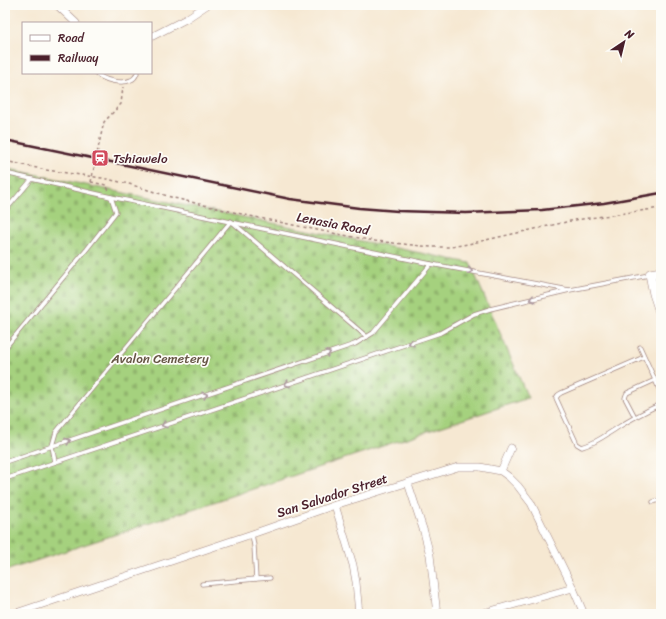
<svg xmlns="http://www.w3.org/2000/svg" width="666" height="619" viewBox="0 0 666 619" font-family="Sriracha,sans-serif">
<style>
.cemetery{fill:url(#cemetery-stones);stroke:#787854}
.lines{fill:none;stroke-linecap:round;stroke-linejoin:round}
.service-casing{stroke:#a0847e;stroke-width:5}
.minor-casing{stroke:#a0847e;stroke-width:8}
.tertiary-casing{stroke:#a0847e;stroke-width:10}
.path{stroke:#a0847e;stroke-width:1.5;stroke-dasharray:3 3;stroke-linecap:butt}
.service{stroke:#fff;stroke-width:3.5}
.minor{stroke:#fff;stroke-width:7}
.tertiary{stroke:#fff;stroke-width:9}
.rail{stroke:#4a1f2b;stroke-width:2.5}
.path-bridge{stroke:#a0847e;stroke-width:1.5;stroke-dasharray:3 3;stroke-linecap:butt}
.oneway{stroke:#ae9aa0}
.labels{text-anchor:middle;stroke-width:3.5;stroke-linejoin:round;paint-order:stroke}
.poi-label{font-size:13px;fill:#4a1f2b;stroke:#fdfcf7;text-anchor:start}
.street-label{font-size:13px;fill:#4a1f2b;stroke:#fdfcf7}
.park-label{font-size:13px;fill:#655444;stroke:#fdfcf7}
</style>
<defs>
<pattern id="cemetery-stones" width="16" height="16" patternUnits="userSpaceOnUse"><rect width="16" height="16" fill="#a5d17e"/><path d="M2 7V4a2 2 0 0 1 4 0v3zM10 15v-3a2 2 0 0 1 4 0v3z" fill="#90b36d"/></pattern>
</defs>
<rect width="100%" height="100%" fill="#fdfcf7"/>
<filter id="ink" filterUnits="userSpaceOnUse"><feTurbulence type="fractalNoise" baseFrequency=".025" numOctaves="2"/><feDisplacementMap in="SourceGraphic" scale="8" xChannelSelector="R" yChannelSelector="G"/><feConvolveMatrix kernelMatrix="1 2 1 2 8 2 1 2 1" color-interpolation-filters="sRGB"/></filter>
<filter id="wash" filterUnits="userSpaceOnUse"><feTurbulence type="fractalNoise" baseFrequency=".012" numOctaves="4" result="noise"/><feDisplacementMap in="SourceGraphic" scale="16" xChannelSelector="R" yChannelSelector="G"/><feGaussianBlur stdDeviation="0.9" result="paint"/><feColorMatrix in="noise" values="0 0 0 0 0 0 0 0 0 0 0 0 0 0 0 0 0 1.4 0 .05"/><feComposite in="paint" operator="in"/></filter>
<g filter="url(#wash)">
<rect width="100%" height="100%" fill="#f6e8d2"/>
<path class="cemetery" d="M 5,168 L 124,193 L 470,263 L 528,398 L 5,571 Z"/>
</g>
<g filter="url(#ink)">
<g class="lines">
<g class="service-casing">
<g id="service">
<path d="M 96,73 C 103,80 121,85 131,80 C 134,79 136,76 137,73"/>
<path d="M 5,173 L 111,197 L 431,264 L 569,290"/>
<path d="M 5,211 L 32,179"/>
<path d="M 640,347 L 661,393"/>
<path d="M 5,348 L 87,249 L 116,212 L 111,197"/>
<path d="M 644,357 L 561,393 L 558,395 L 556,398 L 577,444 L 582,447 C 594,444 606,435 617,428 C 631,419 646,411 661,404"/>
<path d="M 635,417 L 625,398 L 626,395 L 627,393 L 655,380"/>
<path d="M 5,462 L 355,344 L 373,333 L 431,264"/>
<path d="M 55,462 L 52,446 L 56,432 L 231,221 L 367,337"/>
<path d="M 5,479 L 440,333 L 474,314 L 490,309 L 570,290 L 649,275"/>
<path d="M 653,502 L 661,499"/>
<path d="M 256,579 L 270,578"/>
<path d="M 202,584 L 256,579 L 254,546 L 252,534"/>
</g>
</g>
<g class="minor-casing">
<g id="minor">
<path d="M 57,5 L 76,23"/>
<path d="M 151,37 L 186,19 L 207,5"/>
<path d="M 501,471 L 511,448"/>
<path d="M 408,483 L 424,532 L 430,555 L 437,614"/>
<path d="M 335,505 L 353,565 L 356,582 L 359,614"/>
<path d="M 13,614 L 252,534 L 335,505 L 458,467 L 480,467 L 501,471 L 509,477 L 518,486 L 531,503 L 573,588 L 584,614"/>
<path d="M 480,614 L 573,588"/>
</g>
</g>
<g class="tertiary-casing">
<path id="tertiary" d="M 661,272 L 650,274 L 654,294 L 661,315"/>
</g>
<g class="path">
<path d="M 101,135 L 104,122 L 121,104 L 123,87"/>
<path d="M 5,161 L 46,170 L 102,178 L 129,184 L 174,198 L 250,216 L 327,232 L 375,241 L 431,247 L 451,247 L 468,244 L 575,220 L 661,208"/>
<path d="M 91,182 L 106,185 L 109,191"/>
</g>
<use href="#service" class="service"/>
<use href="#minor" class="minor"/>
<use href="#tertiary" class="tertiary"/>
<path class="rail" d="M 5,140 L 290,199 L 359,208 L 398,211 L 466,213 L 542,210 L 604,203 L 661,193"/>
<path class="path-bridge" d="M 91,182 L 101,135"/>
</g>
<defs><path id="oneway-chevron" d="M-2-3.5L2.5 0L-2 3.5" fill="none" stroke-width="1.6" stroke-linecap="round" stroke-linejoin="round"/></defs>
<g class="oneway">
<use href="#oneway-chevron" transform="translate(470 271) rotate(11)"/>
<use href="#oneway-chevron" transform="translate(532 299) rotate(166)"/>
<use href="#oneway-chevron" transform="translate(411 343) rotate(162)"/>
<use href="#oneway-chevron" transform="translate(328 353) rotate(-19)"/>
<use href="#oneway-chevron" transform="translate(287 384) rotate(162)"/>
<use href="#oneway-chevron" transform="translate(205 395) rotate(-19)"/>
<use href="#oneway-chevron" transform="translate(164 425) rotate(162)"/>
<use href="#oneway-chevron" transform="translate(68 441) rotate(-19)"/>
</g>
</g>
<defs>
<g id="station-square" transform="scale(0.9)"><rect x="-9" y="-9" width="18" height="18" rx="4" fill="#d1495b" stroke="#fdfcf7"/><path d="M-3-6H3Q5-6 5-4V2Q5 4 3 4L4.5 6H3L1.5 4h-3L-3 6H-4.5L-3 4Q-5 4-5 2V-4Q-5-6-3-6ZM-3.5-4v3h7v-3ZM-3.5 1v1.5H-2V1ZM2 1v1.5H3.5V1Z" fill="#fff"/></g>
</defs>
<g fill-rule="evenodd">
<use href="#station-square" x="100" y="158"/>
</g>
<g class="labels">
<g class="poi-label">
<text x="113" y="163">Tshiawelo</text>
</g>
<g class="street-label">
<text transform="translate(333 223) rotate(11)" y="5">Lenasia Road</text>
<text transform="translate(332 495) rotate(-18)" y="5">San Salvador Street</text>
</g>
<g class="park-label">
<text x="160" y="363">Avalon Cemetery</text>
</g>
</g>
<rect width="666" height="619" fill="none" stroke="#fdfcf7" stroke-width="20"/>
<rect x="22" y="22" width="130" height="52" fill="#fdfcf7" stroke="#b5a4a5"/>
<rect x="30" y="35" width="20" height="6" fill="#ffffff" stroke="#b5a4a5"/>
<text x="58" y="42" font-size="12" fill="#4a1f2b">Road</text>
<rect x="30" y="55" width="20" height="6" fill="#4a1f2b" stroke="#b5a4a5"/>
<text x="58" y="62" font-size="12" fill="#4a1f2b">Railway</text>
<g transform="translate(624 42) rotate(35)" stroke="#fdfcf7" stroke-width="3" paint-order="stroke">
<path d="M0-3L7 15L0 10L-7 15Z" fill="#4a1f2b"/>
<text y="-6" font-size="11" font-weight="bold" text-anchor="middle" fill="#4a1f2b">N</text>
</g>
</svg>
